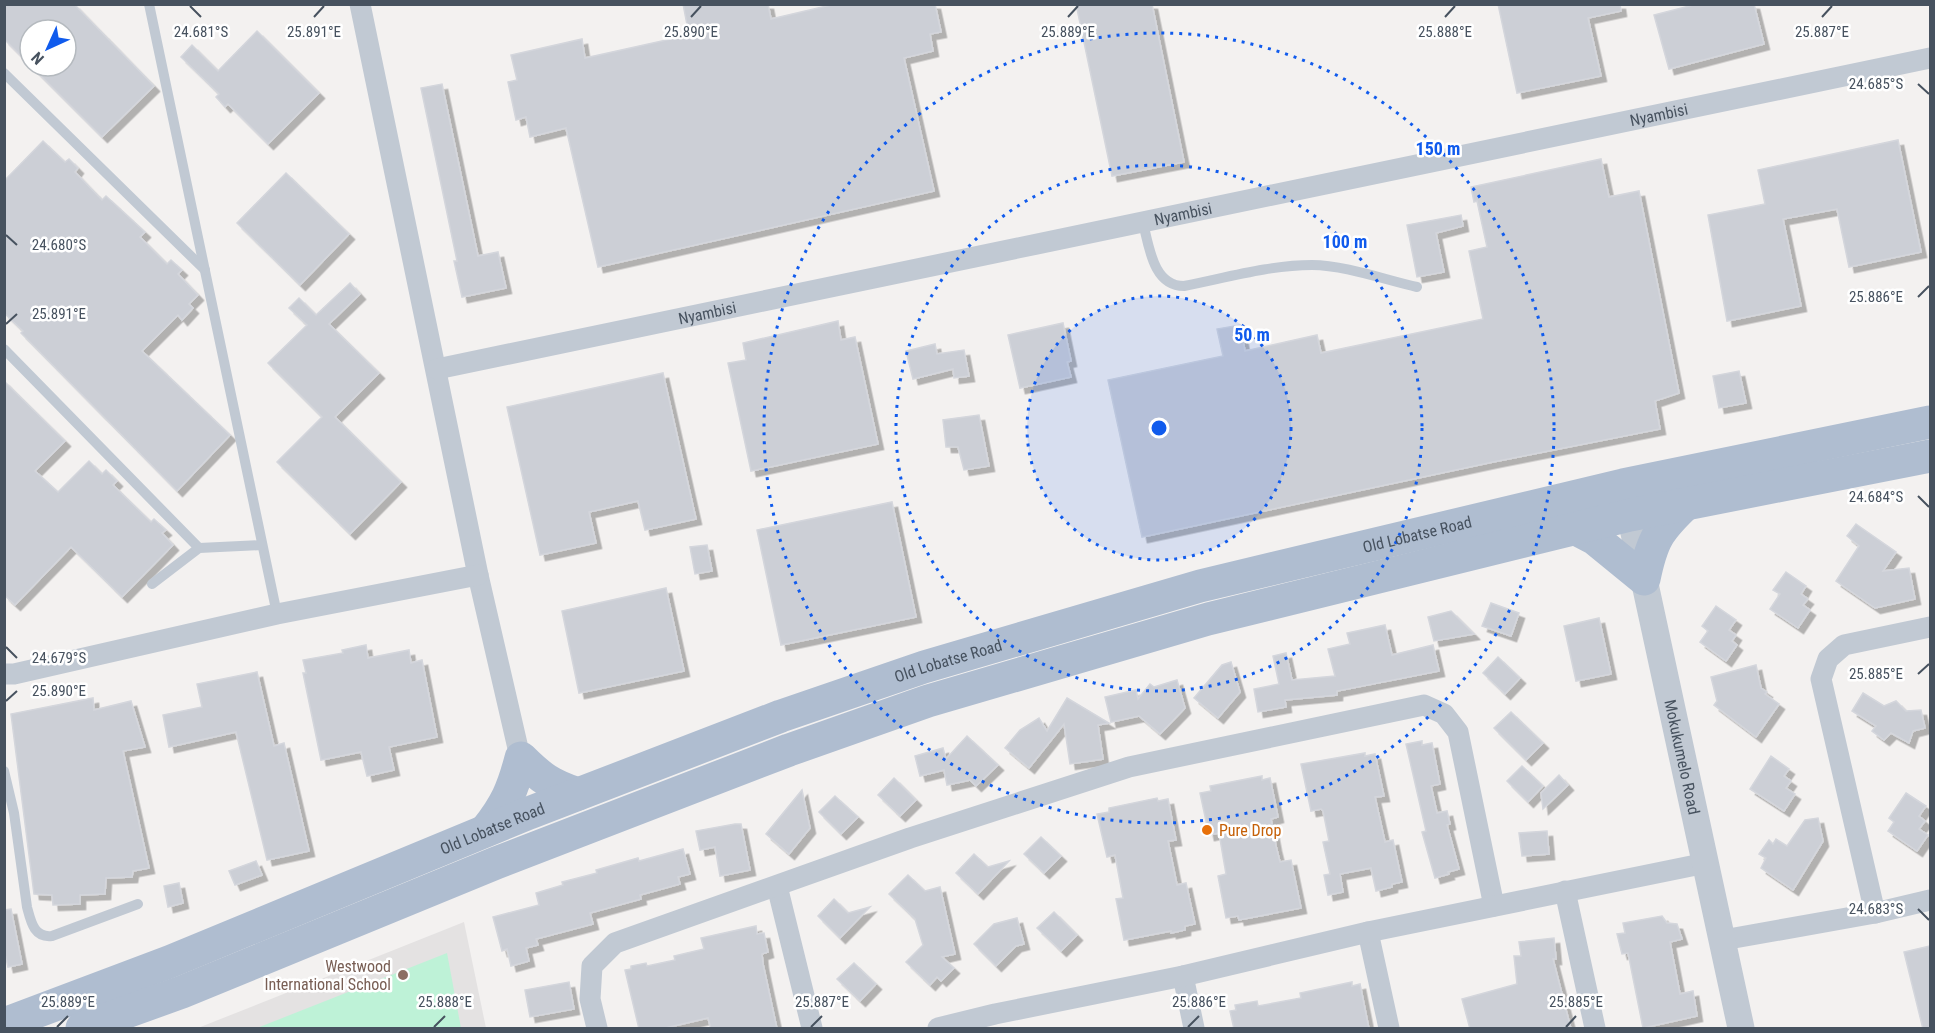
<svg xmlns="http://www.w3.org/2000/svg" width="1935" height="1033" viewBox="0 0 1935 1033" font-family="'Roboto Condensed',sans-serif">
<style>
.education{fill:#e4e2e2}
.green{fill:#bef2d7}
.building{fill:#cccfd6;stroke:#d4d6dc;stroke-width:1.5;filter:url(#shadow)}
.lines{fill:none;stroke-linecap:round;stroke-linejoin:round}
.service{stroke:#c1c9d3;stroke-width:10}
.minor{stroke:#c1c9d3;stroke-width:21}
.tertiary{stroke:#c1c9d3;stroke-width:27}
.primary{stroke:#afbdd0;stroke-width:33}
.ticks{fill:none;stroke:#47525f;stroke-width:2}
.ring{fill:none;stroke:#105bed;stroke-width:3;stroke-dasharray:3 6}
.food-dot{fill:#e8710a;stroke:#fff;stroke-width:2}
.education-dot{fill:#8d6e63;stroke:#fff;stroke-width:2}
.labels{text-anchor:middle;stroke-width:5;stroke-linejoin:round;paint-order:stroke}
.street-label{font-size:16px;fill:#47525f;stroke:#fff}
.food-label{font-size:16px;fill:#c56008;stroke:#fff;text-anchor:start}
.education-label{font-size:16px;fill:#785e54;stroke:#fff;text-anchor:end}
.ticks-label{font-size:15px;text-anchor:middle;fill:#47525f;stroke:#fff;stroke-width:5;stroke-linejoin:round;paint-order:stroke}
.centre{fill:#105bed;stroke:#fff;stroke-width:3}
.ring-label{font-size:18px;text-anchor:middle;font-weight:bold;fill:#105bed;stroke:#fff;stroke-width:5;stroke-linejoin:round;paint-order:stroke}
</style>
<defs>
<filter id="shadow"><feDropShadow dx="5.5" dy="5.5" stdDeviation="0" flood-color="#0004"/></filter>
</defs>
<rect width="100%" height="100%" fill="#f3f1f0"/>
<path class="education" d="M 464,922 L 486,1028 L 198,1028 Z"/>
<path class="green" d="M 447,953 L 461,1028 L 257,1028 Z"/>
<g class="building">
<path d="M 4,4 L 74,4 L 154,86 L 102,137 L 31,66 L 66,66 L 66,30 L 30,30 L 30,65 L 4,39 Z"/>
<path d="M 683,4 L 768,4 L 771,19 L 835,4 L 935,4 L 941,32 L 930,34 L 933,51 L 904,58 L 934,191 L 598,267 L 566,128 L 530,137 L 526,117 L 516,120 L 508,82 L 517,80 L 511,55 L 582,39 L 585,58 L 689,35 Z"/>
<path d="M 1076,4 L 1152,4 L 1184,162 L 1112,176 Z"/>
<path d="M 1498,4 L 1620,4 L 1621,11 L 1588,18 L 1601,76 L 1517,93 Z"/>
<path d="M 1697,4 L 1754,4 L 1764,44 L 1669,69 L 1654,15 Z"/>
<path d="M 257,31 L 319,93 L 268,144 L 228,104 L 225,107 L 216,97 L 219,94 L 181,57 L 192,45 L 218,71 Z"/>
<path d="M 442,84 L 478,256 L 498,252 L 506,288 L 462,297 L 454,261 L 457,261 L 421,88 Z"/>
<path d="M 1898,140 L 1921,252 L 1849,267 L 1837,209 L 1783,219 L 1801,306 L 1727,321 L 1708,215 L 1765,204 L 1758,170 Z"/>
<path d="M 43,141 L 65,162 L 69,159 L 78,168 L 75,172 L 102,200 L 106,196 L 145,232 L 140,237 L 167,264 L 171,260 L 182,270 L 178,274 L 198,295 L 189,304 L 193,308 L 182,320 L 178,315 L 142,351 L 230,435 L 177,491 L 21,333 L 23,331 L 4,313 L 4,181 Z"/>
<path d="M 1601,159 L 1609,197 L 1639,191 L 1679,393 L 1655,401 L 1660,429 L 1493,462 L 1142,537 L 1108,380 L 1223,356 L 1217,329 L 1240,325 L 1245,351 L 1317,335 L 1321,353 L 1483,319 L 1469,251 L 1487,247 L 1477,201 L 1474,202 L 1471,187 Z"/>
<path d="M 286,173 L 349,234 L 300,285 L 237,223 Z"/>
<path d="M 1461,215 L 1463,226 L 1436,233 L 1444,272 L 1417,277 L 1407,225 Z"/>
<path d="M 350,283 L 360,294 L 329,324 L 379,373 L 335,417 L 401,482 L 350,534 L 277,462 L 322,417 L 268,363 L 307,325 L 289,308 L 299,298 L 316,315 Z"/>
<path d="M 838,321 L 841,340 L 855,337 L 878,444 L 751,471 L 728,363 L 746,360 L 743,343 Z"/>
<path d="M 1063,323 L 1071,361 L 1067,362 L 1071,377 L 1020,388 L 1008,335 Z"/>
<path d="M 935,344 L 937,354 L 964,350 L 969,376 L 954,378 L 953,369 L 913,379 L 906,351 Z"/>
<path d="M 1739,371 L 1746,403 L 1719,408 L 1713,376 Z"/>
<path d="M 663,373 L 696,519 L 645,530 L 638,501 L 589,512 L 596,543 L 540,555 L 507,407 Z"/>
<path d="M 4,381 L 65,441 L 35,471 L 58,492 L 89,461 L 102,474 L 106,470 L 117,481 L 113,485 L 151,522 L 154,519 L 166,530 L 162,533 L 173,545 L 122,597 L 71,547 L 15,605 L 4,595 Z"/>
<path d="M 979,415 L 989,466 L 964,470 L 958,447 L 946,447 L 943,420 Z"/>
<path d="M 892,502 L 916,617 L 781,645 L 757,530 Z"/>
<path d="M 1856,524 L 1896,552 L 1883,571 L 1909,568 L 1915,599 L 1875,608 L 1836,581 L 1859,546 L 1847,536 Z"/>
<path d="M 707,545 L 712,571 L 695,574 L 690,547 Z"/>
<path d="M 1786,572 L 1806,586 L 1801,594 L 1808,599 L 1803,605 L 1810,610 L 1798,628 L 1770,609 L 1780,594 L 1773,590 Z"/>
<path d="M 666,588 L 684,671 L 579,693 L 562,611 Z"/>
<path d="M 1491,603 L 1519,613 L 1511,636 L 1482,626 Z"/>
<path d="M 1716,606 L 1736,620 L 1729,630 L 1736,635 L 1732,641 L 1737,645 L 1726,661 L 1700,642 L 1708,631 L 1702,626 Z"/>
<path d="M 1451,611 L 1474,634 L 1434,641 L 1428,617 Z"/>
<path d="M 1599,618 L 1611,674 L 1576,681 L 1564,626 Z"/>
<path d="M 1385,625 L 1392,655 L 1433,645 L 1439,671 L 1337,691 L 1337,695 L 1285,700 L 1286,707 L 1258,712 L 1254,689 L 1279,684 L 1273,656 L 1286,653 L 1292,680 L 1335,676 L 1328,649 L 1350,644 L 1347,633 Z"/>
<path d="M 366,645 L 368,658 L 409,650 L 411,663 L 422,660 L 437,737 L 389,747 L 394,770 L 367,776 L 361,752 L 321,760 L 303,673 L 306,673 L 303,660 L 343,653 L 342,650 Z"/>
<path d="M 1498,657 L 1520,678 L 1505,694 L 1483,673 Z"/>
<path d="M 1231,662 L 1240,692 L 1218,718 L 1194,698 L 1222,665 Z"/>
<path d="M 1756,665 L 1761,688 L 1767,692 L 1765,694 L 1779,704 L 1756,737 L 1714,705 L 1717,701 L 1711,677 Z"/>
<path d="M 257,672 L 274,746 L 284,743 L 309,851 L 267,860 L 236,732 L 169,747 L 163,715 L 202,707 L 197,684 Z"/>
<path d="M 1177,680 L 1185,708 L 1160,734 L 1139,716 L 1111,722 L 1105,697 L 1136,690 L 1138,699 L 1150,684 L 1154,687 Z"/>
<path d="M 1863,693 L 1884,706 L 1896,701 L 1906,711 L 1921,710 L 1925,728 L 1913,731 L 1909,743 L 1891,733 L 1884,740 L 1872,731 L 1876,726 L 1852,711 Z"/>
<path d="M 93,698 L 94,710 L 131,701 L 145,747 L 123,751 L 149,868 L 133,871 L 132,877 L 106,878 L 105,894 L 80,895 L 80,904 L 53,905 L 52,895 L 34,894 L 11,714 Z"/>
<path d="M 1067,698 L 1109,723 L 1098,725 L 1103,759 L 1070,764 L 1064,724 L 1029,768 L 1005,748 L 1020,730 L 1039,718 L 1047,731 Z"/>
<path d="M 1511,712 L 1543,743 L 1526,760 L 1494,728 Z"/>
<path d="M 967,736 L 998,765 L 976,786 L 970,780 L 947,785 L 944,770 L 920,776 L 915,756 L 943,748 L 946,759 Z"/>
<path d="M 1422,741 L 1422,745 L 1432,743 L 1440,784 L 1431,786 L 1437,813 L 1447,811 L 1450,824 L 1447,825 L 1459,869 L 1448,872 L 1449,874 L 1435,878 L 1422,832 L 1426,831 L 1406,744 Z"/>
<path d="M 1365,753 L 1365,756 L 1375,754 L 1384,796 L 1375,797 L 1385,842 L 1393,840 L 1402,882 L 1392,884 L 1392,887 L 1376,891 L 1371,868 L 1340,874 L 1343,892 L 1328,895 L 1324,875 L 1330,874 L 1323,842 L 1329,841 L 1323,811 L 1321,809 L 1311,811 L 1301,764 Z"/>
<path d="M 1771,756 L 1789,769 L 1784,776 L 1791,781 L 1786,788 L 1795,794 L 1784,811 L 1750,789 Z"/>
<path d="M 1522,766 L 1543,786 L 1528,802 L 1507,781 Z"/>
<path d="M 1559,775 L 1568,785 L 1543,809 L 1541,793 Z"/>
<path d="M 1262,776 L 1262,780 L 1270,778 L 1278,817 L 1271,819 L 1276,846 L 1280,862 L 1291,860 L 1301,908 L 1239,920 L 1238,916 L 1226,918 L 1218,876 L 1226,874 L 1219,833 L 1209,835 L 1200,793 L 1211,791 L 1210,786 Z"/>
<path d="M 894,778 L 916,800 L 900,816 L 878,795 Z"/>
<path d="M 802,790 L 810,828 L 789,854 L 766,834 Z"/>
<path d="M 1906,793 L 1926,806 L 1919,816 L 1925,821 L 1919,829 L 1928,835 L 1917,851 L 1888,831 L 1894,822 L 1889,818 Z"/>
<path d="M 835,796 L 858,817 L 841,834 L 819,812 Z"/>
<path d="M 1157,798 L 1158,801 L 1168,799 L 1176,840 L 1168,841 L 1177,885 L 1186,883 L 1195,924 L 1185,926 L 1185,930 L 1171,933 L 1171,931 L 1124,940 L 1116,899 L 1123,898 L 1115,855 L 1107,857 L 1097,814 L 1109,812 L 1109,808 Z"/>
<path d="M 1818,818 L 1823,841 L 1793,890 L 1761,868 L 1766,858 L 1759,854 L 1769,840 L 1773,844 L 1776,839 L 1787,846 L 1805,820 Z"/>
<path d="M 735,824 L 741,824 L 750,870 L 720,876 L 715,847 L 700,850 L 696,831 Z"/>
<path d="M 1547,831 L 1549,854 L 1522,856 L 1519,833 Z"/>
<path d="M 1041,837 L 1061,856 L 1044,873 L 1024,854 Z"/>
<path d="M 683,849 L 690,874 L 678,877 L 680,884 L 640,895 L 641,899 L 590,913 L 593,924 L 536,939 L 538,945 L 526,948 L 529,961 L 511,966 L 507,949 L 502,951 L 493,917 L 539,905 L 536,893 L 563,885 L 562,882 L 597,873 L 596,870 L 638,858 L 639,861 Z"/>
<path d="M 974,854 L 988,867 L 1009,861 L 978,894 L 956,873 Z"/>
<path d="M 256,861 L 262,875 L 235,885 L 229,871 Z"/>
<path d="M 908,875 L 925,891 L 940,887 L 955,954 L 942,957 L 954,968 L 941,981 L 937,977 L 930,985 L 906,962 L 923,945 L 915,919 L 889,894 Z"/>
<path d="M 179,883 L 183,903 L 168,907 L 164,886 Z"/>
<path d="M 834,899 L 848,913 L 870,907 L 840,938 L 818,916 Z"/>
<path d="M 11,909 L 22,964 L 8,967 L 4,950 L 4,910 Z"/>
<path d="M 1054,912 L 1077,935 L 1061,951 L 1037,928 Z"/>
<path d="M 1662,916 L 1667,923 L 1677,924 L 1682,939 L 1670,942 L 1680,994 L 1693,991 L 1697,1016 L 1643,1028 L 1628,953 L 1622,954 L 1617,934 L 1625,933 L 1623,923 Z"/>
<path d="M 1017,918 L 1024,944 L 1016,946 L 996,966 L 974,944 L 994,924 Z"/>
<path d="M 756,926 L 757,934 L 764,933 L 768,952 L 762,954 L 763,964 L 777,1029 L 711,1029 L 708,1018 L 661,1029 L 639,1029 L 625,970 L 631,969 L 631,966 L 646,963 L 647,966 L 675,960 L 674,956 L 704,949 L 701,938 Z"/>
<path d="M 1554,938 L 1556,959 L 1553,959 L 1571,1029 L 1470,1029 L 1462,999 L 1517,984 L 1514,956 L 1521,956 L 1519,942 Z"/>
<path d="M 1930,946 L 1930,1029 L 1923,1029 L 1904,952 Z"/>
<path d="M 854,963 L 876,984 L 860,1001 L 837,979 Z"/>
<path d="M 569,982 L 574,1009 L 530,1017 L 525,990 Z"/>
<path d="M 1352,982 L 1352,986 L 1360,984 L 1369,1029 L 1234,1029 L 1230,1011 L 1236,1010 L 1235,1005 L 1257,1001 L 1258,1006 L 1301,998 L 1300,993 Z"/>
</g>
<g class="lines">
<g class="service">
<path d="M 149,4 L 277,614"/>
<path d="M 4,73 L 205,270"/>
<path d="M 1143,223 C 1149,246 1153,286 1184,286 C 1225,278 1270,265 1312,265 C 1344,265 1386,280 1417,287"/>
<path d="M 4,349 L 199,548"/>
<path d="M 152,584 L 199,548 L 262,545"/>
<path d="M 4,771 L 14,813 L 27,907 C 31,922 34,938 52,936 L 138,904"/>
</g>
<g class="minor">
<path d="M 360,4 L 478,575 L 523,770"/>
<path id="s1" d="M 437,369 L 1930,58"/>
<path d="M 4,674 L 14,674 L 277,614 L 478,575"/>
<path d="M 777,886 L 812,1028"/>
<path d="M 1565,891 L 1595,1028"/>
<path d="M 1875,913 L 1821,679 L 1828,659 L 1844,645 L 1930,627"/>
<path d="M 1368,932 L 1389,1028"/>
<path d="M 1723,940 L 1875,913 L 1930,900"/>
<path d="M 1183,976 L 1194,1028"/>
<path d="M 597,1028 L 590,999 L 592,966 L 615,943 L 910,838 L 1129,767 L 1424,705 L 1444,714 L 1458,732 L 1494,906"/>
<path d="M 938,1028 L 995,1014 L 1183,976 L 1368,932 L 1706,863"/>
</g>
<path class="tertiary" id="s2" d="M 1626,496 L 1741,1028"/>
<g class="primary">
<path d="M 1574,528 L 1595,539 L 1644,579 C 1652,540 1658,530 1688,502"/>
<path d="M 486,830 C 506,805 513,789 521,758 C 541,778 551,785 578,794"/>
<path id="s3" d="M 4,1024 L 169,962 L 529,813 L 781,716 L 924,667 L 1200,586 L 1623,485 L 1930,422"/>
<path d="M 82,1028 L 182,992 L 496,863 L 789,750 L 928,701 L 1208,619 L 1630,515 L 1930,456"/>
</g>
</g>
<path class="ticks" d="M 190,6 L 201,17M 314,17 L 324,6M 691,17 L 701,6M 1068,17 L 1078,6M 1445,17 L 1455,6M 1822,17 L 1832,6M 1918,84 L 1929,94M 6,235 L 17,245M 1918,297 L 1929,286M 6,324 L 17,314M 1918,496 L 1929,507M 6,647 L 17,658M 1918,674 L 1929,664M 6,701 L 17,691M 1918,909 L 1929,920M 57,1027 L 68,1016M 434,1027 L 445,1016M 811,1027 L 822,1016M 1188,1027 L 1199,1016M 1566,1027 L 1576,1016"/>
<circle cx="1159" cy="428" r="132" fill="#105bed" fill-opacity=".12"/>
<g class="ring">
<circle cx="1159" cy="428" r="132"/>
<circle cx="1159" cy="428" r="263"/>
<circle cx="1159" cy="428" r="395"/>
</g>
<circle class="food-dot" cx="1207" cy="830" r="6"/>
<circle class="education-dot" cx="403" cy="975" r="6"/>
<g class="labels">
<g class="street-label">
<text dy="6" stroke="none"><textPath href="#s1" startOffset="1248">Nyambisi</textPath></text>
<text dy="6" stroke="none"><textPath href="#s1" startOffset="762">Nyambisi</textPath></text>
<text dy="6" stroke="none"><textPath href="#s1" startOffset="276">Nyambisi</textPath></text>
<text dy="6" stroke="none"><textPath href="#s3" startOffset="1498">Old Lobatse Road</textPath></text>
<text dy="6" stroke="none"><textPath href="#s3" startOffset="1012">Old Lobatse Road</textPath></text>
<text dy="6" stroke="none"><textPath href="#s2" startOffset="267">Mokukumelo Road</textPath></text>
<text dy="6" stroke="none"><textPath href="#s3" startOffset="526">Old Lobatse Road</textPath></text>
</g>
<g class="food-label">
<text x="1219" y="836">Pure Drop</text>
</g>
<g class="education-label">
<text x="391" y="972">Westwood<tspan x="391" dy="18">International School</tspan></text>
</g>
</g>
<g class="ticks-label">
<text x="201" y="37">24.681°S</text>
<text x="314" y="37">25.891°E</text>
<text x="691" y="37">25.890°E</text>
<text x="1068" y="37">25.889°E</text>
<text x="1445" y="37">25.888°E</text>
<text x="1822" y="37">25.887°E</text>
<text x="1876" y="89">24.685°S</text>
<text x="59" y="250">24.680°S</text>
<text x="1876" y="302">25.886°E</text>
<text x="59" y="319">25.891°E</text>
<text x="1876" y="502">24.684°S</text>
<text x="59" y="663">24.679°S</text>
<text x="1876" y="679">25.885°E</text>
<text x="59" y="696">25.890°E</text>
<text x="1876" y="914">24.683°S</text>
<text x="68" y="1007">25.889°E</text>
<text x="445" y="1007">25.888°E</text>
<text x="822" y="1007">25.887°E</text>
<text x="1576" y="1007">25.885°E</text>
<text x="1199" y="1007">25.886°E</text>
</g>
<circle cx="1159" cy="428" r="9" class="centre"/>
<g class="ring-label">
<text x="1438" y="155">150 m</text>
<text x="1345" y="248">100 m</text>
<text x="1252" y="341">50 m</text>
</g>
<rect width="1935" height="1033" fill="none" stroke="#47525f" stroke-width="12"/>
<g transform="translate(48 48) rotate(225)"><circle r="28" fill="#ffffff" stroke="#b5babf" stroke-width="1.5"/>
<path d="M0-4.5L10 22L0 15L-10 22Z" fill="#105bed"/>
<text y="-9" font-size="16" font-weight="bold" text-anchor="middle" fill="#47525f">N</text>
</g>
</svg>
